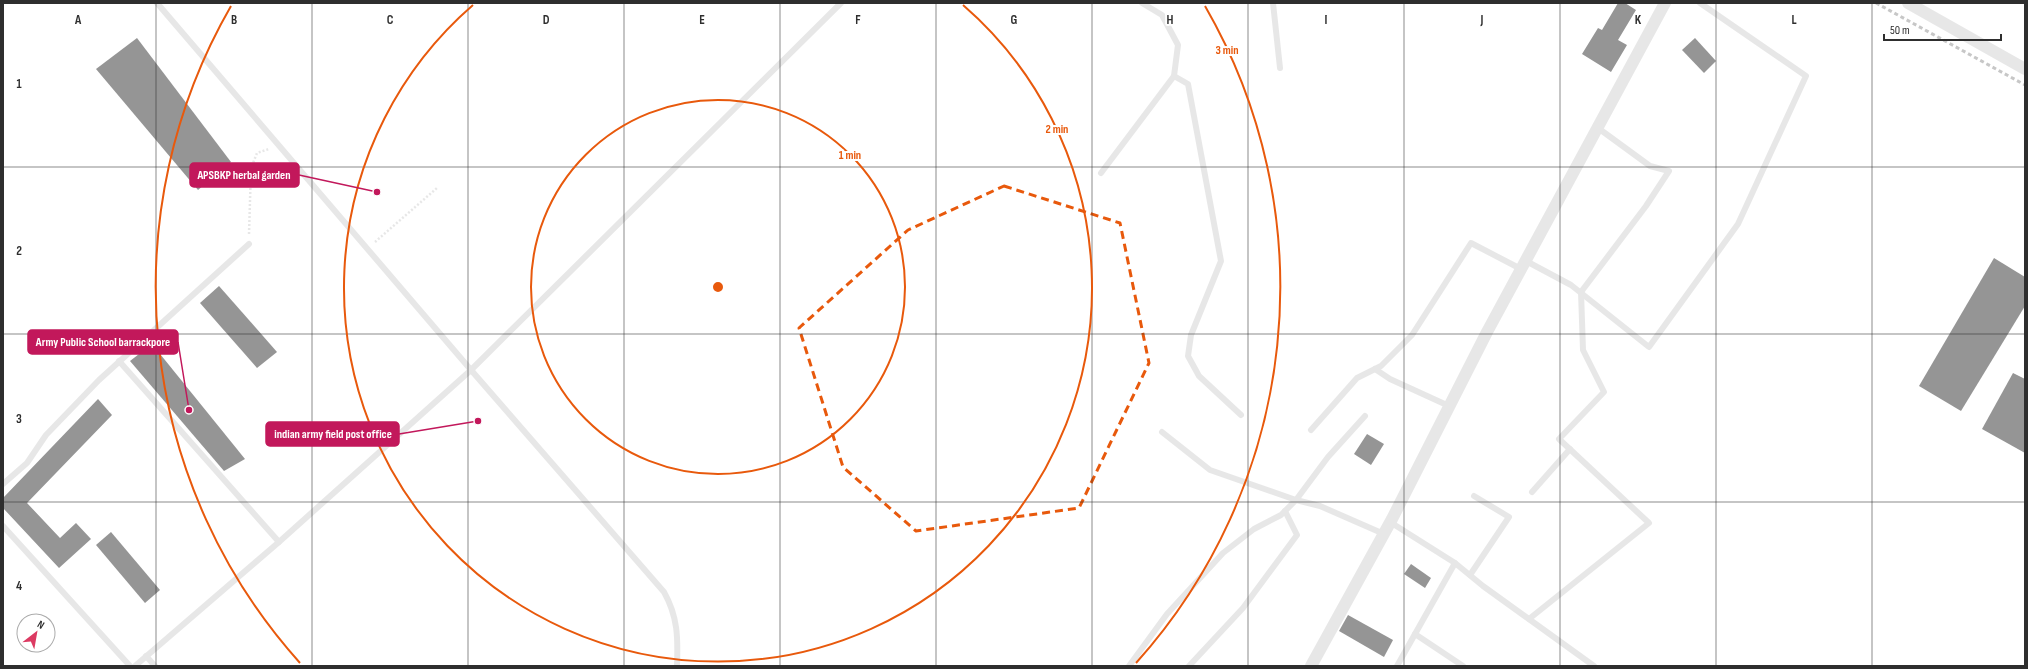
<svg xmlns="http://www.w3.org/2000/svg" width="2028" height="669" viewBox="0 0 2028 669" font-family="'Sofia Sans Condensed',sans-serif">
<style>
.building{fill:#151515}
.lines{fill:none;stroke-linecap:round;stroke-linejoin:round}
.path{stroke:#cbcbcb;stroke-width:2.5;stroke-dasharray:2 2;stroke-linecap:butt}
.lane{stroke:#cbcbcb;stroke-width:6}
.street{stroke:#cbcbcb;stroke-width:12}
.rail{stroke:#838383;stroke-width:3;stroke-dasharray:4 3;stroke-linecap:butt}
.marked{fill:none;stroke:#e8590c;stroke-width:3;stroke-dasharray:8 5;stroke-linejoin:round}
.grid{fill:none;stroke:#2e2e2e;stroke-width:1;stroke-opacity:0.55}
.ring{fill:none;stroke:#e8590c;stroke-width:2}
.grid-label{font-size:13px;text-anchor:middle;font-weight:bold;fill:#2e2e2e;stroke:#fff;stroke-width:4;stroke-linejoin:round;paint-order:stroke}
.centre{fill:#e8590c;stroke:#fff;stroke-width:2}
.ring-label{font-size:12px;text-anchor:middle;font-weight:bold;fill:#e8590c;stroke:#fff;stroke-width:4;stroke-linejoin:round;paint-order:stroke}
.leader{fill:none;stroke:#c2185b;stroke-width:1.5}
.callout-dot{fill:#c2185b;stroke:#fff;stroke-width:1.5}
.callout{fill:#c2185b;stroke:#c2185b;stroke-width:1.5}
.callout-label{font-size:12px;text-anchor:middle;font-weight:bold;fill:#fff}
</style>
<rect width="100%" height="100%" fill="#fff"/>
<g class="building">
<path d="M 1618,3 L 1625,3 L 1636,10 L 1618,40 L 1627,45 L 1611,72 L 1582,54 L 1598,28 L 1602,30 Z"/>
<path d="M 137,38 L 231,162 L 198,190 L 96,69 Z"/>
<path d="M 1695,38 L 1716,61 L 1704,73 L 1682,50 Z"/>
<path d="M 1994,258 L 2025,277 L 2025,306 L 1961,411 L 1919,386 Z"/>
<path d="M 219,286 L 277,352 L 257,368 L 200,303 Z"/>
<path d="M 152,344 L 245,459 L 224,471 L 130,361 Z"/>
<path d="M 2013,373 L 2025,379 L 2025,453 L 1982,429 Z"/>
<path d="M 98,399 L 112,415 L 27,503 L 60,538 L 76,523 L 91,539 L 59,568 L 3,508 L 3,498 Z"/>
<path d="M 1367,434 L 1384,444 L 1371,465 L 1354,454 Z"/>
<path d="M 111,532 L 160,590 L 145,603 L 96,545 Z"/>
<path d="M 1411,564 L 1431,578 L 1425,588 L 1404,574 Z"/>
<path d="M 1348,615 L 1393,640 L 1384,657 L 1339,631 Z"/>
</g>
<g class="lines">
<g class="path">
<path d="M 249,234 L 251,168 L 257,153 L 269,149"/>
<path d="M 375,242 L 437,188"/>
</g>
<g class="lane">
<path d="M 157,3 L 471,370 L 664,592 C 678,617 678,638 677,666"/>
<path d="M 1142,3 L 1162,15 L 1178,45 L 1174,76 L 1188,84 L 1221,261 L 1191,335 L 1188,356 L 1199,376 L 1241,415"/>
<path d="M 1273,3 L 1280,68"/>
<path d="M 1101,173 L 1174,76"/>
<path d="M 1526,261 L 1571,285 L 1649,347 L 1738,224 L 1806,76 L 1700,3"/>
<path d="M 119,361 L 279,542"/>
<path d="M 1375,369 L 1390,379 L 1449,406"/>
<path d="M 1311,430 L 1357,378 L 1381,366 L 1412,335 L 1471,243 L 1521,269"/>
<path d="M 1162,432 L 1210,470 L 1296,500 L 1320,506 L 1384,534"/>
<path d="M 3,484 L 27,463 L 46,435 L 99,380 L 249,244"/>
<path d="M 1532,492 L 1570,449"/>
<path d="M 1390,522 L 1455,563 L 1483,586 L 1594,666"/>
<path d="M 3,526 L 130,666"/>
<path d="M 1470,575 L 1509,517 L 1474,496"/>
<path d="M 1529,619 L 1649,523 L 1559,439 L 1604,392 L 1583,350 L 1581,292 L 1646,206 L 1669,171 L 1650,166 L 1598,128"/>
<path d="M 1415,634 L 1463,666"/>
<path d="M 146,656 L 155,666"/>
<path d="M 135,666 L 279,542 L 471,370 L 841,3"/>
<path d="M 1129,666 L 1167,614 L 1223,553 L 1254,529 L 1281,515 L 1296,500 L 1328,457 L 1365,416"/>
<path d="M 1189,666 L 1243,608 L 1297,535 L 1285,511"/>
<path d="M 1397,666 L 1455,563"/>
</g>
<g class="street">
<path d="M 1908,3 L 2025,69"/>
<path d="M 1311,666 L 1392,519 L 1487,332 L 1665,3"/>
</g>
<path class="rail" d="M 1876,3 L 2025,85"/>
</g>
<path d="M0 0H2028V669H0ZM 1004,186 L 1120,223 L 1149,363 L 1079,508 L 916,531 L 843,467 L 799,328 L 908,230 Z" fill="#fff" fill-opacity=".55" fill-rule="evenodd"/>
<path class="marked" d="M 1004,186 L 1120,223 L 1149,363 L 1079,508 L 916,531 L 843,467 L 799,328 L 908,230 Z"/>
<path class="grid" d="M 156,3 L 156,666M 312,3 L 312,666M 468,3 L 468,666M 624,3 L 624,666M 780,3 L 780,666M 936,3 L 936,666M 1092,3 L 1092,666M 1248,3 L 1248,666M 1404,3 L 1404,666M 1560,3 L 1560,666M 1716,3 L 1716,666M 1872,3 L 1872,666M 3,167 L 2025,167M 3,334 L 2025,334M 3,502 L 2025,502"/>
<g class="ring">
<circle cx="718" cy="287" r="187"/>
<path d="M963 5A374 374 0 1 1 473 5"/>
<path d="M300 663A562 562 0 0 1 231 6M1205 6A562 562 0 0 1 1136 663"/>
</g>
<g class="grid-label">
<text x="78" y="24">A</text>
<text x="234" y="24">B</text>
<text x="390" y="24">C</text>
<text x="546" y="24">D</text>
<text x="702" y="24">E</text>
<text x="858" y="24">F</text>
<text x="1014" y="24">G</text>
<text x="1170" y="24">H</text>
<text x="1326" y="24">I</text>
<text x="1482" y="24">J</text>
<text x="1638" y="24">K</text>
<text x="1794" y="24">L</text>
<text x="19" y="88">1</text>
<text x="19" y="255">2</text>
<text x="19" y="423">3</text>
<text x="19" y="590">4</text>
</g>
<circle cx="718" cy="287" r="6" class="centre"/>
<g class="ring-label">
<text x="1227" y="54">3 min</text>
<text x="1057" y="133">2 min</text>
<text x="850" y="159">1 min</text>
</g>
<path class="leader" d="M377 192L299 175M189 410L178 342M478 421L399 434"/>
<g class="callout-dot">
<circle cx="377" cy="192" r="4"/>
<circle cx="189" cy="410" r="4"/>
<circle cx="478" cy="421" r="4"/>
</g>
<g class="callout">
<rect x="190" y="163" width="109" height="24" rx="4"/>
<rect x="28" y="330" width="150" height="24" rx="4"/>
<rect x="266" y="422" width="133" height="24" rx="4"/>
</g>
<g class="callout-label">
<text x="244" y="179">APSBKP herbal garden</text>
<text x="103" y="346">Army Public School barrackpore</text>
<text x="333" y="438">indian army field post office</text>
</g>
<rect width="2028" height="669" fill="none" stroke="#2e2e2e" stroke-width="8"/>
<g transform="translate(36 633) rotate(31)"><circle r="19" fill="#ffffff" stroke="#ababab"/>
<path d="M0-3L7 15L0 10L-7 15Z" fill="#dc3a62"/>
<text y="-6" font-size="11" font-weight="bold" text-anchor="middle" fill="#2e2e2e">N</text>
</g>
<path d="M1884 34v6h117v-6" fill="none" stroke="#2e2e2e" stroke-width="2"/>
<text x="1890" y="34" font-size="12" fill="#2e2e2e" stroke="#ffffff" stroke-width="3" paint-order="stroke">50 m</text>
</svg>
